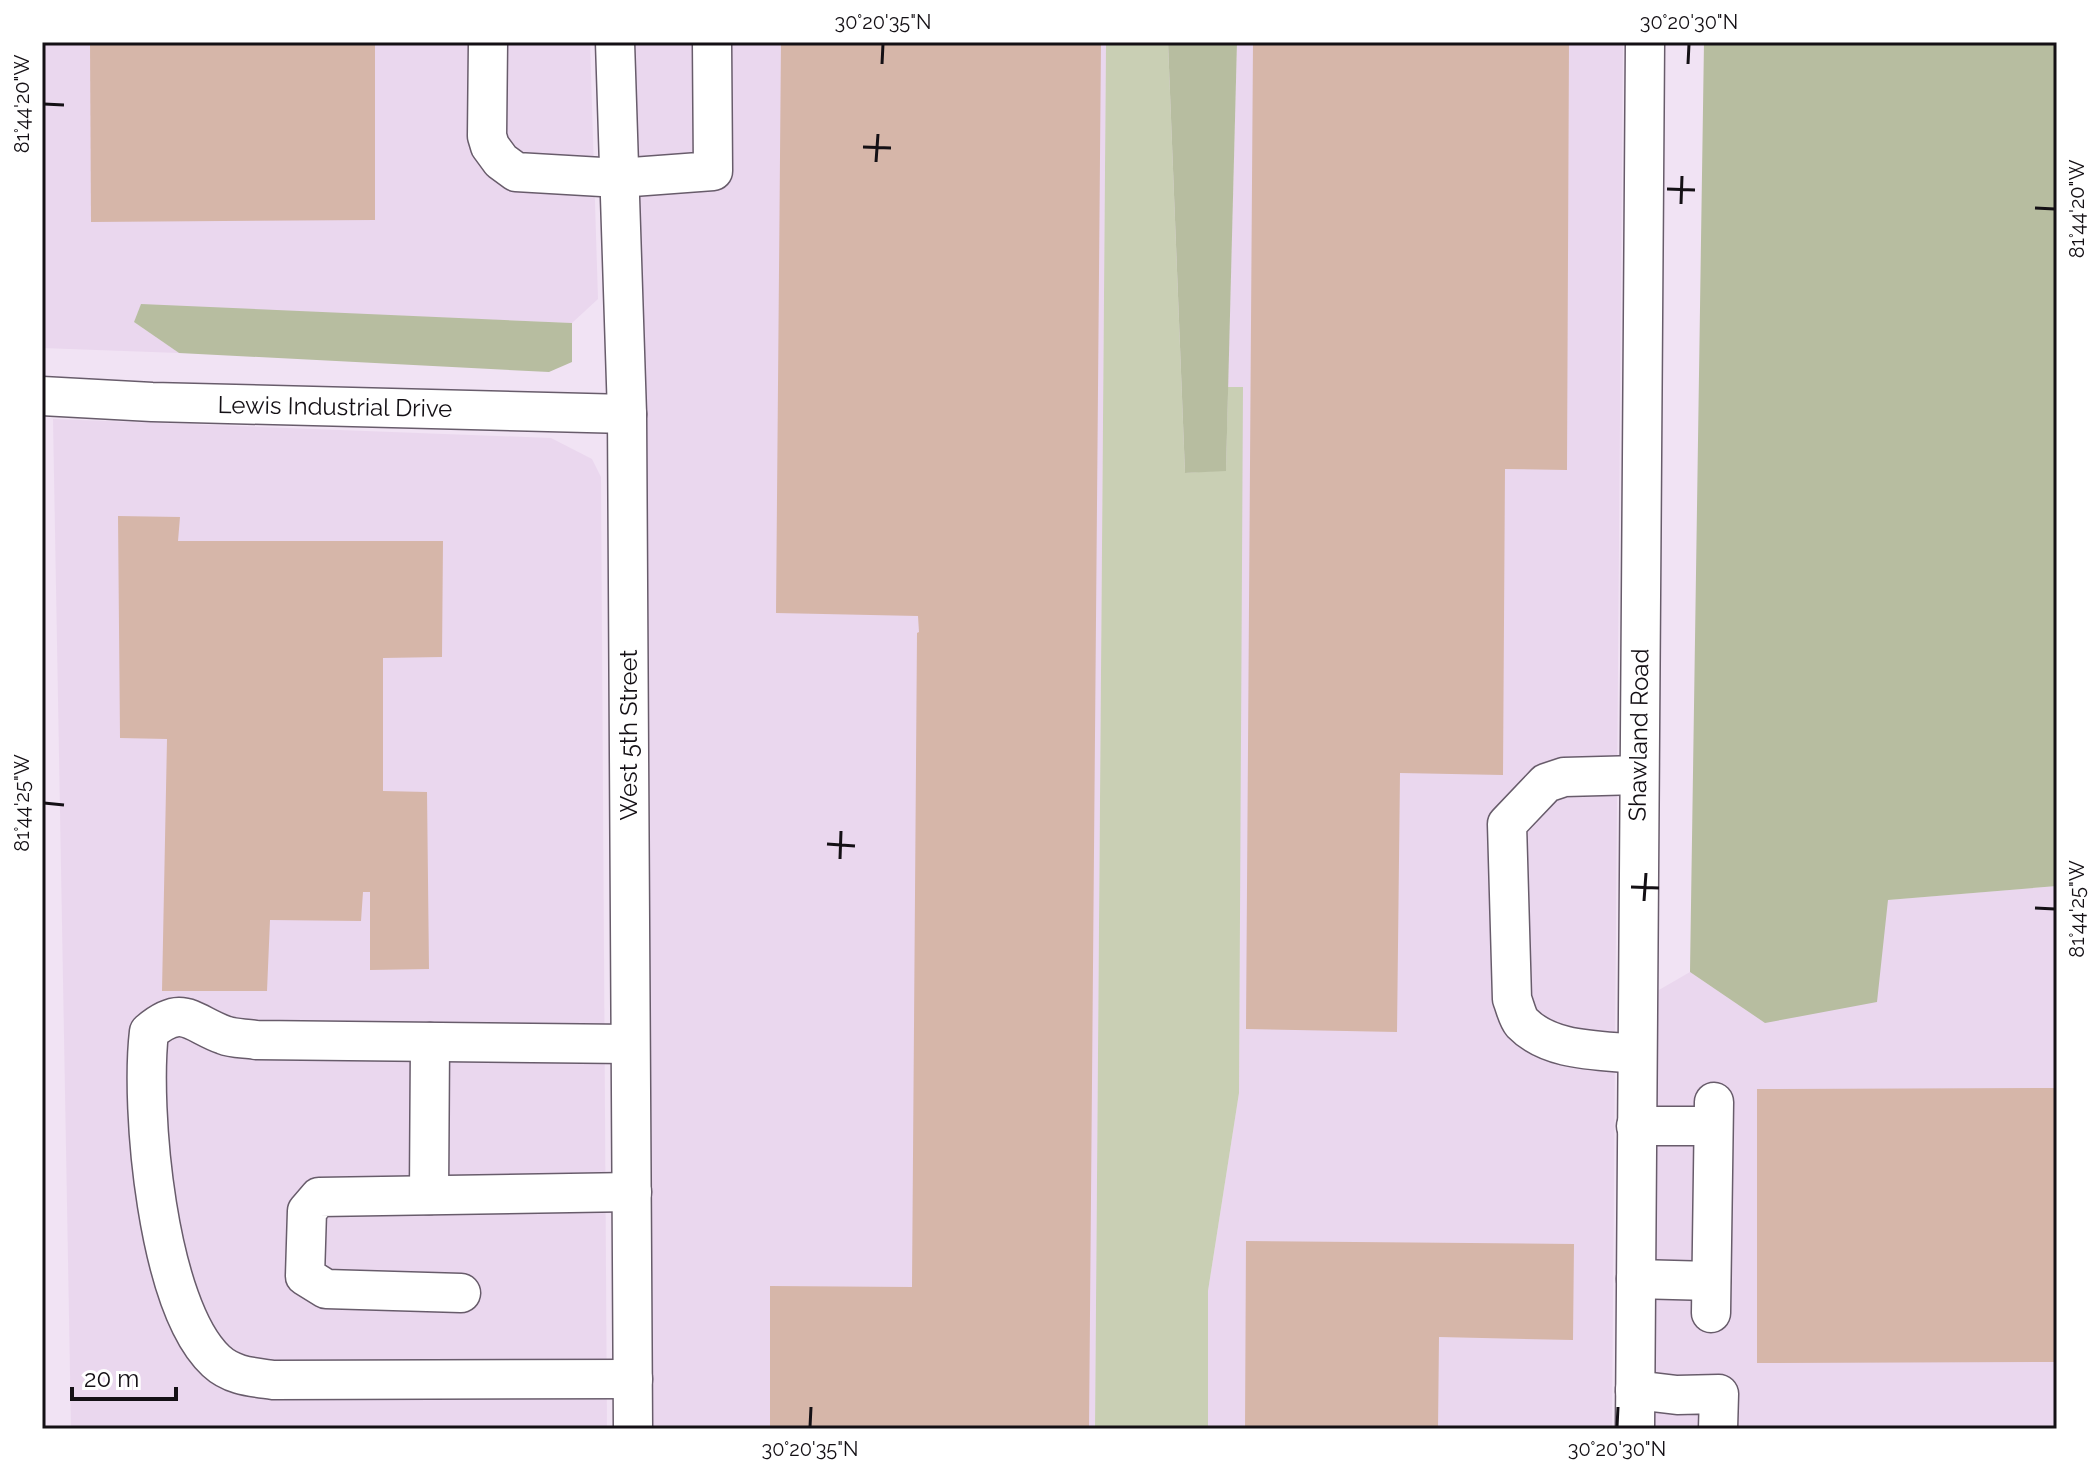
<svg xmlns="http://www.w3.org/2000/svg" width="2099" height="1471" viewBox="0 0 2099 1471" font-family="Raleway,sans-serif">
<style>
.built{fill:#ead7ee}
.green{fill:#c9cfb4}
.forest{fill:#b7bda0}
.building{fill:#d6b6a9}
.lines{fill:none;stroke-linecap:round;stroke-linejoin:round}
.minor-casing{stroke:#685c6b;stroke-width:41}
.minor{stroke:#fff;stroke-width:38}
.ticks{fill:none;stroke:#141015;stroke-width:3}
.labels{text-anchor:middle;stroke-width:8;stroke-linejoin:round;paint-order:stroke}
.street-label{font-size:24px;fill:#141015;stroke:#fff}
.neatline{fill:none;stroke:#141015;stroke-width:3}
.ticks-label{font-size:20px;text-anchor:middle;fill:#141015}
</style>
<rect width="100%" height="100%" fill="#f1e3f4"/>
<g class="built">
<path d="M 42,42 L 590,42 L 598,299 L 572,323 L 141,305 L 134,322 L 179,353 L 42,348 Z"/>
<path d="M 619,42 L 1106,42 L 1095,1429 L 639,1429 Z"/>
<path d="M 1237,42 L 1623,42 L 1612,1429 L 1208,1429 L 1208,1291 L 1239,1093 L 1242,387 L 1228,387 Z"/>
<path d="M 53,419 L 551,438 L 592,459 L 601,477 L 607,1429 L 71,1429 Z"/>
<path d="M 2057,886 L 2057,1429 L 1650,1429 L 1652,994 L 1690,972 L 1765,1023 L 1887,900 Z"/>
</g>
<path class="green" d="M 1106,42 L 1168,42 L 1185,473 L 1226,470 L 1228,387 L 1243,387 L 1239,1093 L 1208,1291 L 1208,1429 L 1095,1429 Z"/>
<g class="forest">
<path d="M 1168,42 L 1237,42 L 1226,471 L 1185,473 Z"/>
<path d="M 1704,42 L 2057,42 L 2057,886 L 1888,900 L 1877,1002 L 1765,1023 L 1690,972 Z"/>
<path d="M 141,304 L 572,323 L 572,362 L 549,372 L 179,353 L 134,322 Z"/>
</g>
<g class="building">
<path d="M 90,42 L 375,42 L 375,220 L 91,222 Z"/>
<path d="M 781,42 L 1101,42 L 1089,1429 L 770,1429 L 770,1286 L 912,1287 L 917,633 L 919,632 L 918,616 L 776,613 Z"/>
<path d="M 1253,42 L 1569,42 L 1567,470 L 1505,469 L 1503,775 L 1400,773 L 1397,1032 L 1246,1029 Z"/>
<path d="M 118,516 L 180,517 L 178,541 L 443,541 L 442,657 L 383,658 L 383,791 L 427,792 L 429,969 L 370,970 L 370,892 L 363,892 L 361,921 L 270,920 L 267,991 L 162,991 L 167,739 L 120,738 Z"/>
<path d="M 2057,1088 L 2057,1362 L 1757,1363 L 1757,1089 Z"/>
<path d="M 1246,1241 L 1574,1244 L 1573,1340 L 1439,1337 L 1438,1429 L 1245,1429 Z"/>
</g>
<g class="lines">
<g class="minor-casing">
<g id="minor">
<path d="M 488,42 L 487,136 L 490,146 L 501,161 L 516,172 L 619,178 L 713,171 L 712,42"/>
<path d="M 615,42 L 627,414 L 633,1429"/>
<path d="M 42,396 L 152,402 L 627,414"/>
<path d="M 630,1044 L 256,1040 C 246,1038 234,1039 224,1035 C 191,1023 183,1003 149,1032 C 140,1109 157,1306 216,1361 C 232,1376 252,1377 273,1380 L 633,1379"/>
<path d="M 1637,1054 C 1599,1050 1550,1052 1522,1023 C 1517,1017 1515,1006 1512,999 L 1507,824 L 1546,783 L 1564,777 L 1639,775"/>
<path d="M 1636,1126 L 1713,1126"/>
<path d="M 429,1195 L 430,1042"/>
<path d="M 1636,1279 L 1711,1281"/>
<path d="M 461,1293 L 326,1289 L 305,1276 L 307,1211 L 319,1197 L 632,1192"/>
<path d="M 1711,1313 L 1714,1102"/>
<path d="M 1635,1390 L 1677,1395 L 1719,1394 L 1718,1429"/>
<path d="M 1635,1429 L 1645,42"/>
</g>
</g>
<use href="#minor" class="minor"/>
</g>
<path class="ticks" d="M 882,64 L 883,44M 1688,64 L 1689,44M 44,104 L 64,105M 863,147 L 891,148M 876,162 L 878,134M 1667,189 L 1695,190M 1681,204 L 1682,176M 2035,208 L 2055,209M 44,803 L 64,805M 827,844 L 855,846M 840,859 L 841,831M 1631,887 L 1659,888M 1644,901 L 1646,873M 2035,908 L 2055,909M 810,1427 L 811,1407M 1617,1427 L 1618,1407"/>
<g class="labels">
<g class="street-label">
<text transform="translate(335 407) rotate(1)" y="8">Lewis Industrial Drive</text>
<text transform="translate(629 735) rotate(-90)" y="8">West 5th Street</text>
<text transform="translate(1639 735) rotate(-89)" y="8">Shawland Road</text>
</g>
</g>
<rect width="2099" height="1471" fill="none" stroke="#ffffff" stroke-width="88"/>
<path d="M72 1387v12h104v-12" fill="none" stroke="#141015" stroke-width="4"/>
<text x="84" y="1387" font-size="24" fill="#141015" stroke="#ffffff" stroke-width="6" paint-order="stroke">20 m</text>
<rect x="44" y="44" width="2011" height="1383" class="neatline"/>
<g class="ticks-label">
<text x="883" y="29">30°20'35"N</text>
<text x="1689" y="29">30°20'30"N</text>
<text transform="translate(22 104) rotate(-90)" y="7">81°44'20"W</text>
<text transform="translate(2077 209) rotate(-90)" y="7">81°44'20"W</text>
<text transform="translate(22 803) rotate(-90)" y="7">81°44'25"W</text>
<text transform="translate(2077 909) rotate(-90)" y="7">81°44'25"W</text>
<text x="810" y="1456">30°20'35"N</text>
<text x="1617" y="1456">30°20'30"N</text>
</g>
</svg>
